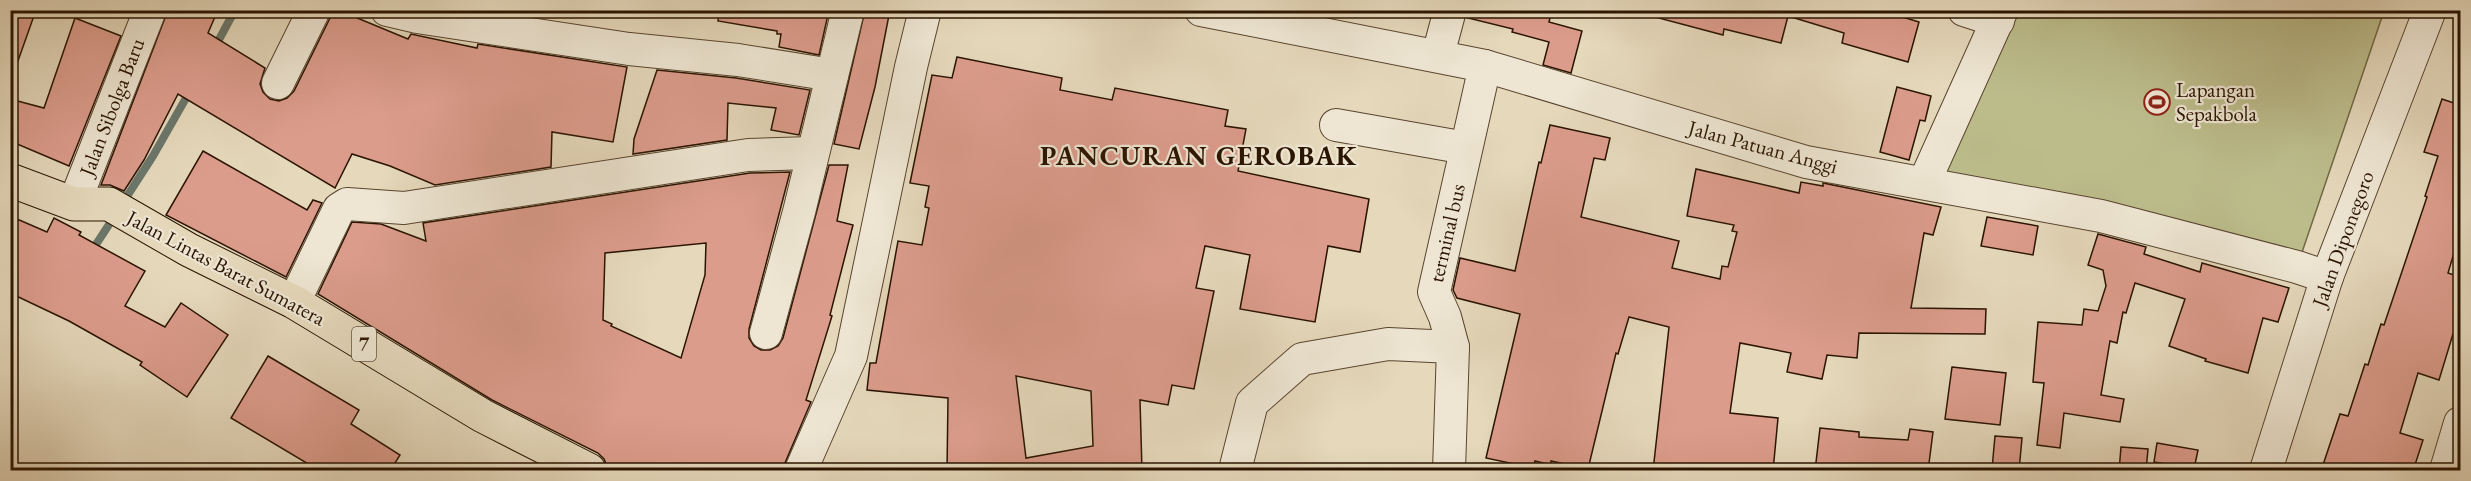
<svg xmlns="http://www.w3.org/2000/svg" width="2471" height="481" viewBox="0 0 2471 481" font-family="'EB Garamond',serif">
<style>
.green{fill:#bcbc8b;stroke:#736846;stroke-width:1.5}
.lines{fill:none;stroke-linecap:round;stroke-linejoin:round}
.stream{stroke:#6b776b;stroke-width:8}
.building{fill:#dc9c8c;stroke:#2a1400;stroke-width:1.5;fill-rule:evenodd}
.minor-casing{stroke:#59452f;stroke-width:34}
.highway-casing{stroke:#2a1400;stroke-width:35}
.minor{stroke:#eee6d3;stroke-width:32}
.highway{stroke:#e5d8bb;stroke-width:33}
.labels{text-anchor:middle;stroke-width:4.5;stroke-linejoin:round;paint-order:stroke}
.shield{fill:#eee6d3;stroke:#65533f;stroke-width:1.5}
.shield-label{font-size:20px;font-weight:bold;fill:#2a1400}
.poi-label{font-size:21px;fill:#2a1400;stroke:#eee6d3;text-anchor:start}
.street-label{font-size:21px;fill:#2a1400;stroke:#eee6d3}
.district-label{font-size:27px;font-weight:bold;letter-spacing:1.5px;fill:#2a1400;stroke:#eee6d3}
</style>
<rect width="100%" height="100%" fill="#e5d8bb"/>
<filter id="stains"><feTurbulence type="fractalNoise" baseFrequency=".00333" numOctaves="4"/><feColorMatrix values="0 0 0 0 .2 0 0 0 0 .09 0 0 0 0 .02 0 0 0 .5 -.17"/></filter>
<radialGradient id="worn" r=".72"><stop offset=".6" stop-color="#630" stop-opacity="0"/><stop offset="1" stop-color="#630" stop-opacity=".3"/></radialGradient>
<path class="green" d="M 2002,11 L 2384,11 L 2297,267 L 1924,183 Z"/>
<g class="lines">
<g class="stream">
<path d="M 215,47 L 235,10"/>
<path d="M 122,204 L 153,156 L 190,91"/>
<path d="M 91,252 L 114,217"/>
</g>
</g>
<g class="building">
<path d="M 10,10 L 36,10 L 13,75 L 10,75 Z"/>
<path d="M 168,10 L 218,10 L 208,33 L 265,68 L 260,84 L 263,92 L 270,99 L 279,101 L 287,98 L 294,91 L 330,18 L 332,10 L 338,10 L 408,39 L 411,34 L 477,48 L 478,44 L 627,67 L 613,142 L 552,132 L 551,167 L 435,185 L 390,166 L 352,154 L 335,188 L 178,94 L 144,160 L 124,191 L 110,185 L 101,185 Z"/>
<path d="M 719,10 L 829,10 L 819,55 L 779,47 L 781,34 L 777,34 L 777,31 L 718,21 Z"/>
<path d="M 865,10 L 890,10 L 875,87 L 859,149 L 834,144 Z"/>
<path d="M 1469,10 L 1552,10 L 1549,22 L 1582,31 L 1571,73 L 1543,65 L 1549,42 L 1512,32 L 1513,29 L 1468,18 Z"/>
<path d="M 1656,10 L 1880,10 L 1919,22 L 1908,62 L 1842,43 L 1844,33 L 1788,16 L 1781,43 L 1724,29 L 1723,35 L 1655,17 Z"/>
<path d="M 75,18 L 121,36 L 69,166 L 10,141 L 10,99 L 44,108 Z"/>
<path d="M 957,57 L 1062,78 L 1060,90 L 1112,100 L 1115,88 L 1228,110 L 1225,126 L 1246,129 L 1238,171 L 1369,199 L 1360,252 L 1328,246 L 1315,322 L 1240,309 L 1250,255 L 1205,246 L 1196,288 L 1214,291 L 1194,389 L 1172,385 L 1168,405 L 1140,400 L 1142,471 L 947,471 L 948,398 L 867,390 L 870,363 L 876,363 L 898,241 L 922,245 L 929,208 L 925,207 L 929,186 L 910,183 L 932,75 L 952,78 ZM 1016,376 L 1091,391 L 1093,446 L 1026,458 Z"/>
<path d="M 657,70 L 736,78 L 810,90 L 799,135 L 771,130 L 776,108 L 728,103 L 727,140 L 633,154 L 634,139 Z"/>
<path d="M 1897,87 L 1931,96 L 1925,121 L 1920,120 L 1909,160 L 1880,152 Z"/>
<path d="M 2442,99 L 2460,105 L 2460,233 L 2448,273 L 2460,277 L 2460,325 L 2457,335 L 2453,334 L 2439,380 L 2418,373 L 2400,433 L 2423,440 L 2413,471 L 2321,471 L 2340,414 L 2348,416 L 2365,364 L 2368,365 L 2381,324 L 2384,325 L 2427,197 L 2425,196 L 2438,156 L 2424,152 Z"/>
<path d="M 1550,125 L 1610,138 L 1605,160 L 1594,158 L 1581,217 L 1679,241 L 1672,268 L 1720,279 L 1722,266 L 1728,267 L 1737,232 L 1732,231 L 1734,225 L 1687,216 L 1696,169 L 1799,193 L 1801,182 L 1823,186 L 1823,183 L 1941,207 L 1933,235 L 1924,233 L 1911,308 L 1986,309 L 1985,334 L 1859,333 L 1857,358 L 1827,355 L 1822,379 L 1787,372 L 1791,353 L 1740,343 L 1730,413 L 1778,418 L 1773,471 L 1653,471 L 1669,327 L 1629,317 L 1618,354 L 1616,353 L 1588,469 L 1551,461 L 1551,465 L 1535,461 L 1533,468 L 1486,458 L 1520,314 L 1457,298 L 1453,290 L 1460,258 L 1515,271 L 1539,162 L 1541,163 Z"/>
<path d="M 203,151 L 307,210 L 313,200 L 322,203 L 286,277 L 166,215 Z"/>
<path d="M 829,165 L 848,165 L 837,221 L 853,225 L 830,315 L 832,316 L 806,400 L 811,402 L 785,463 L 783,471 L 611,471 L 608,469 L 604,459 L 598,453 L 492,400 L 318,294 L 352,222 L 381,224 L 426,241 L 423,223 L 750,173 L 790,172 L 749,329 L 749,338 L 754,346 L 761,350 L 770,350 L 778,346 L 783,338 ZM 706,243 L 705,275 L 681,358 L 611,326 L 612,324 L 603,320 L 605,253 Z"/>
<path d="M 10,216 L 47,232 L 54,218 L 81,232 L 79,235 L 145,271 L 125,306 L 165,327 L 181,303 L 228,335 L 187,397 L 140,365 L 142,362 L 69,321 L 10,293 Z"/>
<path d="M 1987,217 L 2038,226 L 2033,255 L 1981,246 Z"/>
<path d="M 2098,234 L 2146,247 L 2144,254 L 2200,272 L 2202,263 L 2289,288 L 2278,322 L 2263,318 L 2248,373 L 2205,361 L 2206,359 L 2169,346 L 2185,299 L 2135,283 L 2126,313 L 2123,312 L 2117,343 L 2110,341 L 2101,395 L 2124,399 L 2120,422 L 2064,413 L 2060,448 L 2037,445 L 2044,383 L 2033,382 L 2038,322 L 2082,325 L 2084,309 L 2098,311 L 2106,286 L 2103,270 L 2088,265 Z"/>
<path d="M 268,356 L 359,410 L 351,424 L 400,455 L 390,471 L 320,471 L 231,418 Z"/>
<path d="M 1952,367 L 2006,373 L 2000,425 L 1945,419 Z"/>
<path d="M 1820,428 L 1859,432 L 1859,437 L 1908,440 L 1910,429 L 1933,432 L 1928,471 L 1902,468 L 1902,471 L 1815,471 Z"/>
<path d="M 1995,436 L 2022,438 L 2019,471 L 1992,469 Z"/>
<path d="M 2157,443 L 2198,450 L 2194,469 L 2154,462 Z"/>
<path d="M 2121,447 L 2148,449 L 2146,471 L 2119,471 Z"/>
</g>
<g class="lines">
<g class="minor-casing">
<g id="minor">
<path d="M 387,10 L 417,17 L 629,49 L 738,60 L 832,75"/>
<path d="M 1201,10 L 1485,66 L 1806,162 L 2101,216 L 2297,267 L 2327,277"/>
<path d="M 1964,10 L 1998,21"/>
<path d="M 1438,55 L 1450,10"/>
<path d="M 278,83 L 314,10"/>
<path d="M 1336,125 L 1466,148"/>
<path d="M 1924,183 L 2002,10"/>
<path d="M 74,204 L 150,10"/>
<path d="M 294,302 L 339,209 L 347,204 L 404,208 L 748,155 L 811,153"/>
<path d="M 766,333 L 799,212 L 848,10"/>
<path d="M 801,470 L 851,356 L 911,67 L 925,10"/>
<path d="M 1235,470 L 1252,403 L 1302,359 L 1388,344 L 1453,347"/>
<path d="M 1449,470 L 1453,347 L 1445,317 L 1434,292 L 1485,66"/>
<path d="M 2266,470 L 2327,277 L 2430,10"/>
<path d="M 2446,470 L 2460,423"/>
</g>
</g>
<g class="highway-casing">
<path id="highway" d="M 10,180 L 74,204 L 109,204 L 189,250 L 294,302 L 483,416 L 589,470"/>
</g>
<use href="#minor" class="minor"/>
<use href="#highway" class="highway"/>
</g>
<defs>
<g id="stadium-ring" transform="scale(1.35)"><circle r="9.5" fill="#eee6d3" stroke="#8f2418" stroke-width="1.5"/><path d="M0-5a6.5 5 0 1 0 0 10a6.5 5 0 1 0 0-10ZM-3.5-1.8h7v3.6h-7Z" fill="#8f2418"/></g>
</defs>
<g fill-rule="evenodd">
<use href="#stadium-ring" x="2157" y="102"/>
</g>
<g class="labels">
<rect class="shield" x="352" y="327" width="24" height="34" rx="4.5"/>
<g class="shield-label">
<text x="364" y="351">7</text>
</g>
<g class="poi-label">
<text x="2176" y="97">Lapangan<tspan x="2176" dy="24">Sepakbola</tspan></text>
</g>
<g class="street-label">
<text transform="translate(112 107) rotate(-69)" y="7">Jalan Sibolga Baru</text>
<text transform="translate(1763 147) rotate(15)" y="7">Jalan Patuan Anggi</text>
<text transform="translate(1447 233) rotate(-77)" y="7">terminal bus</text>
<text transform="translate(2343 239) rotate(-70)" y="7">Jalan Diponegoro</text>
<text transform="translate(226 268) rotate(28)" y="7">Jalan Lintas Barat Sumatera</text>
</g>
<g class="district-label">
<text x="1199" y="165">PANCURAN GEROBAK</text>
</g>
</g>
<rect width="2471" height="481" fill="none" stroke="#e5d8bb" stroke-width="36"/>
<rect x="12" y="12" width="2447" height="457" fill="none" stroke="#2a1400" stroke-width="3"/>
<rect x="18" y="18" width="2435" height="445" fill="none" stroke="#2a1400" stroke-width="1.5"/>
<rect width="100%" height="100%" filter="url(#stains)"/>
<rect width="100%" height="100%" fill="url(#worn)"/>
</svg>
